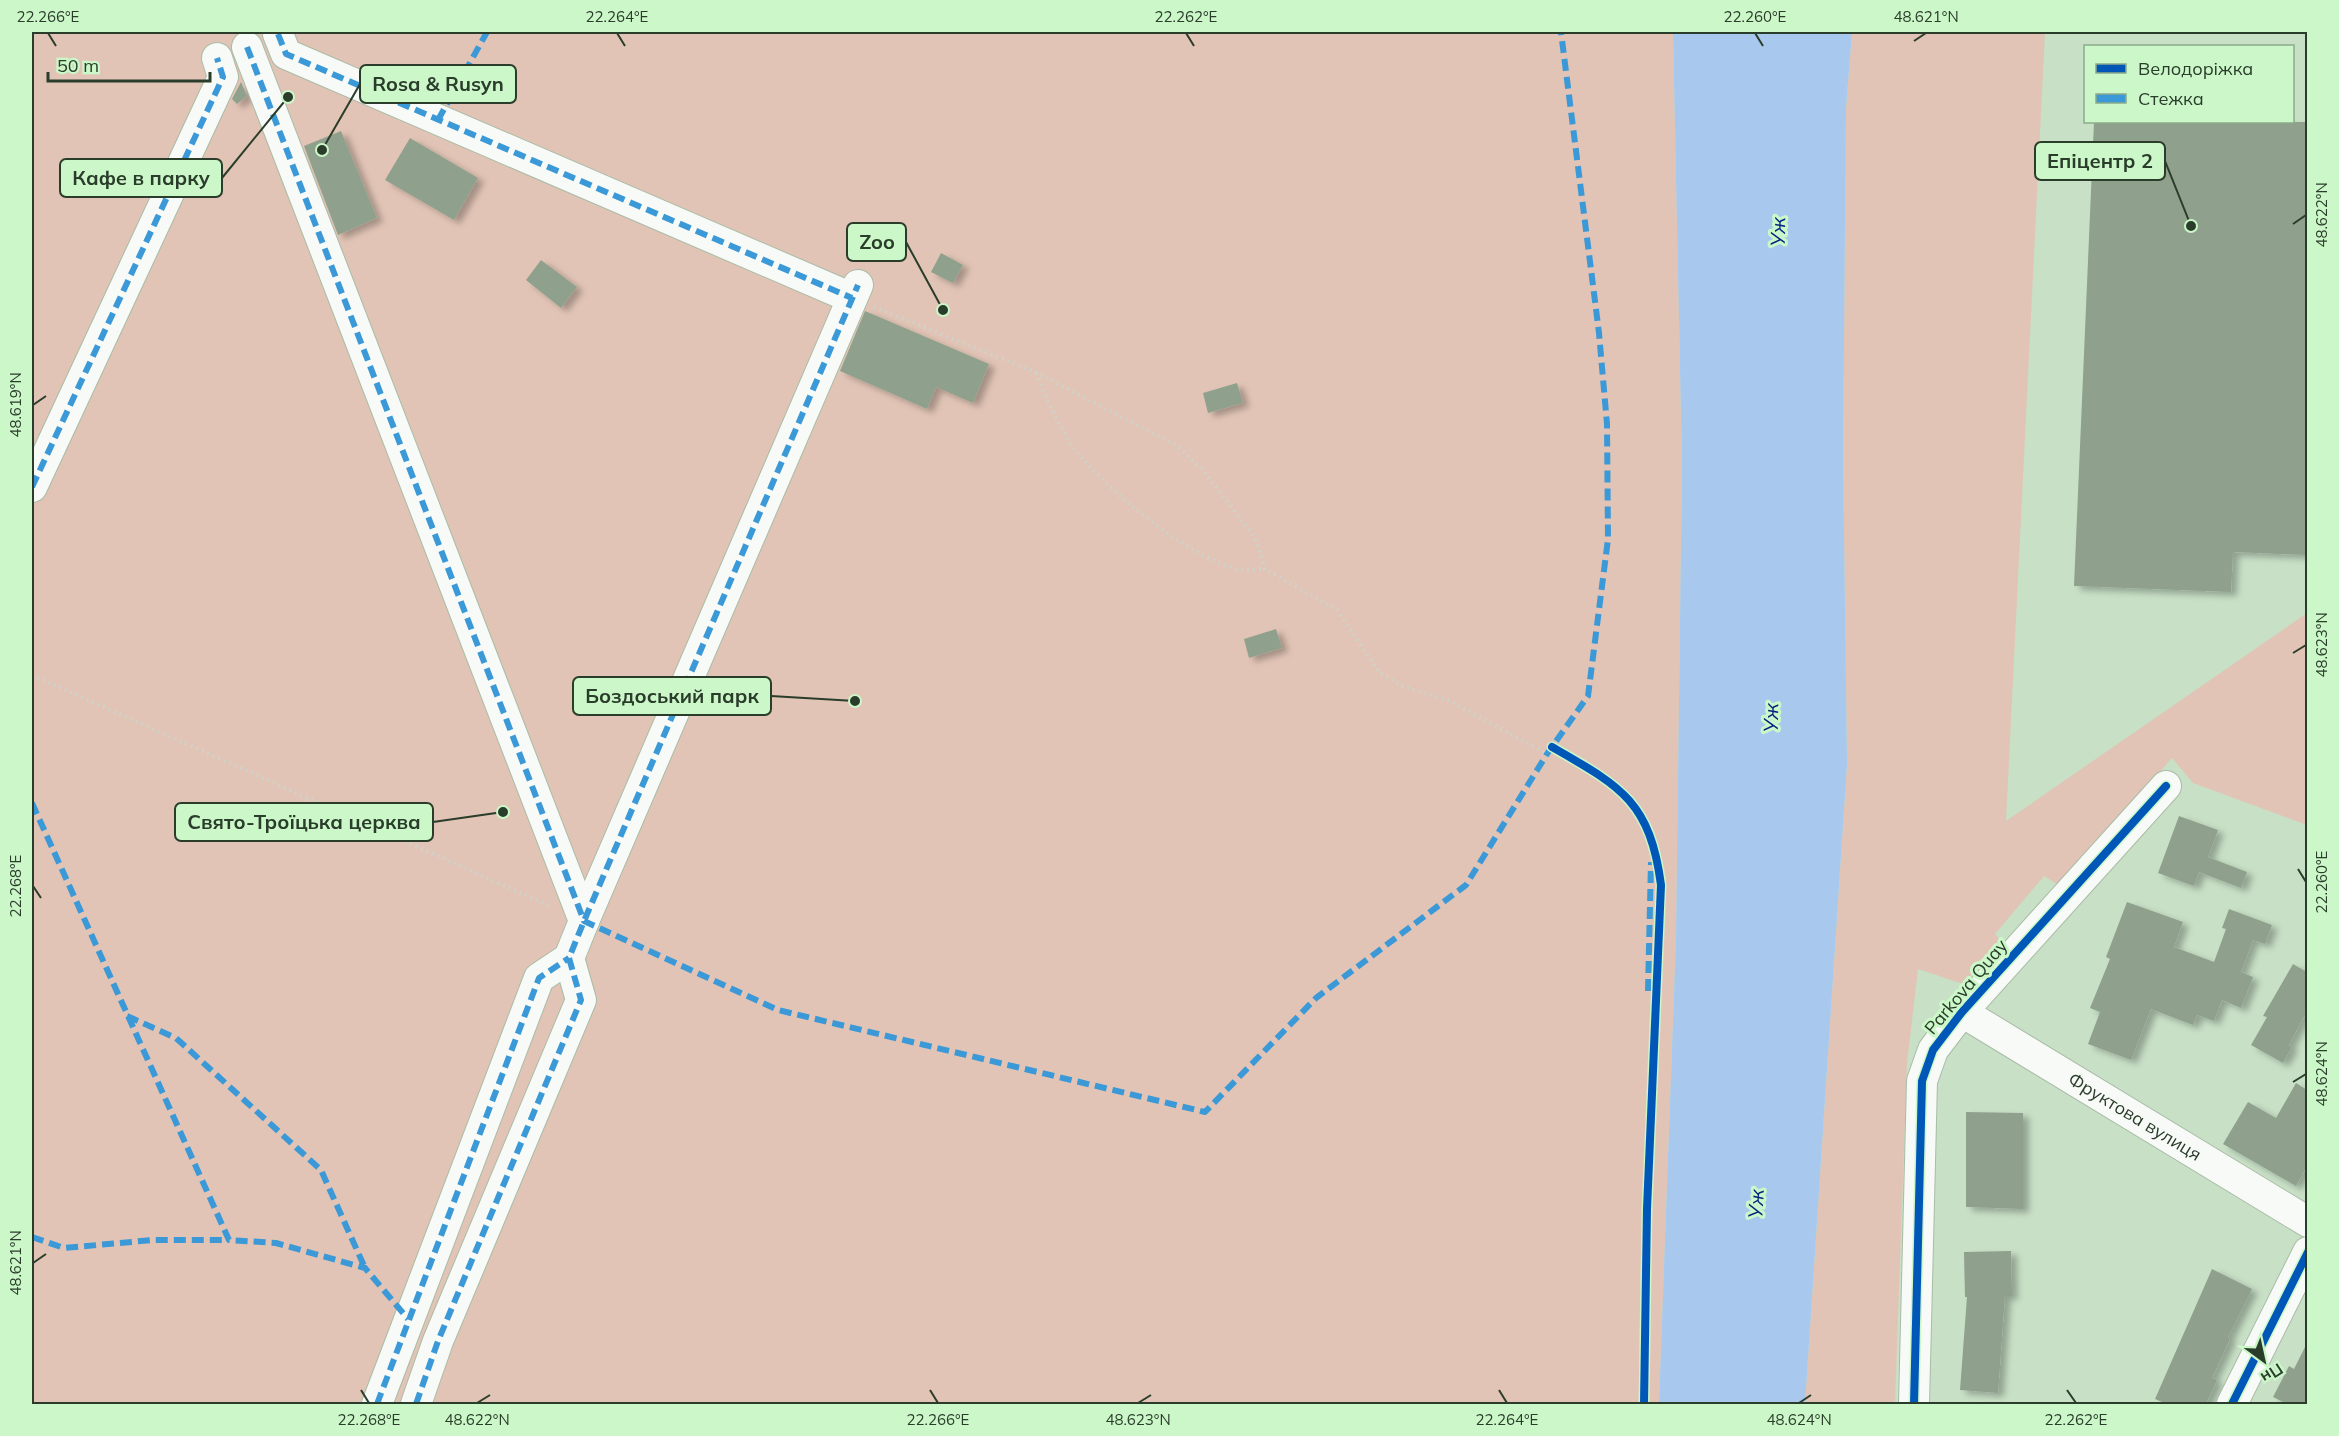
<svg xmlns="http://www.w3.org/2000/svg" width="2339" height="1436" viewBox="0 0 2339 1436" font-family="Mulish,sans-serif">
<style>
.green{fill:#e1c4b5}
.water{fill:#a9c8ee}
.building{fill:#8fa18d;filter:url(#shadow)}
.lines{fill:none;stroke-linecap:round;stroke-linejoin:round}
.minor-casing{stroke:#a9bca7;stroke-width:32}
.path{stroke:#ccd4cc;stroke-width:4;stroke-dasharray:1.5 4.5;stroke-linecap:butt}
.minor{stroke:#f7faf6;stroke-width:30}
.quiet{stroke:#3c99d7;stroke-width:6;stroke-dasharray:12 6;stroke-linecap:butt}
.cycleway-casing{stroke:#cbf7c9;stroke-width:11}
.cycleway{stroke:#0057b8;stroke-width:8}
.ticks{fill:none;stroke:#2a3c2a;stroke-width:2}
.labels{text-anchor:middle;stroke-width:6;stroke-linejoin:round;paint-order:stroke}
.street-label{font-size:18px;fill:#2a3c2a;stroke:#cbf7c9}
.water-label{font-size:20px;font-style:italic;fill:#03237e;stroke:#cbf7c9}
.leader{fill:none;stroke:#2a3c2a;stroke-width:2}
.callout-dot{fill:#2a3c2a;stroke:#cbf7c9;stroke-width:2}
.callout{fill:#cbf7c9;stroke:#2a3c2a;stroke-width:2}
.callout-label{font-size:20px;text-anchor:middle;font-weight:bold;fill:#2a3c2a}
.neatline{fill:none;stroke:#2a3c2a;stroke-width:2}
.ticks-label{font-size:15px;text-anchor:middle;fill:#2a3c2a}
</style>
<defs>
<filter id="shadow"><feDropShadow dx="6" dy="4" stdDeviation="3" flood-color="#0004"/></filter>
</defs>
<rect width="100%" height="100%" fill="#c8e0c6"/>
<g class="green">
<path d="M 32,32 L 1673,32 L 1682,464 L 1676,939 L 1659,1404 L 32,1404 Z"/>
<path d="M 1852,32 L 2045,32 L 2006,821 L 2307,613 L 2307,825 L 2193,783 L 2172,758 L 2060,886 L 2044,876 L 1995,934 L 2006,947 L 1966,985 L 1918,969 L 1907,1063 L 1895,1404 L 1805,1404 L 1847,764 L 1843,456 L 1846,108 Z"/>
</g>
<path class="water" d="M 1673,32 L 1852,32 L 1846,108 L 1843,456 L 1847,764 L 1805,1404 L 1659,1404 L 1676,939 L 1682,464 Z"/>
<g class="building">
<path d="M 241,82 L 247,96 L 237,104 L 232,99 Z"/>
<path d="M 2094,122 L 2307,122 L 2307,555 L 2233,552 L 2231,592 L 2074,586 Z"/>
<path d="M 341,131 L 377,218 L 338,235 L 304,146 Z"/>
<path d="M 410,138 L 478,178 L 454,220 L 385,180 Z"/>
<path d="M 941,253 L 963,265 L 953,283 L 931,272 Z"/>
<path d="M 541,260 L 577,287 L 561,308 L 526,280 Z"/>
<path d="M 865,311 L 989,364 L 973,403 L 936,387 L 927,409 L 840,371 Z"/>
<path d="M 1237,383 L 1243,403 L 1208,413 L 1203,393 Z"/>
<path d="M 1276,629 L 1282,648 L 1249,658 L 1244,639 Z"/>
<path d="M 2179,816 L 2218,830 L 2208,857 L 2247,872 L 2241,888 L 2199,872 L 2194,886 L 2158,873 Z"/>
<path d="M 2127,902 L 2183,922 L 2174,947 L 2214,962 L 2226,929 L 2222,928 L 2229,909 L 2272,925 L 2265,944 L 2253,940 L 2241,972 L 2253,977 L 2241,1008 L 2222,1000 L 2214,1021 L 2197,1015 L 2193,1025 L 2151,1009 L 2131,1060 L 2088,1044 L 2100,1012 L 2090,1008 L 2110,959 L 2106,957 Z"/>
<path d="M 2293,964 L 2307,972 L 2307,1011 L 2289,1045 L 2292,1047 L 2283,1063 L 2251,1045 L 2267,1017 L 2263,1016 Z"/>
<path d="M 2296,1083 L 2307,1090 L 2307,1166 L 2296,1186 L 2223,1144 L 2248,1102 L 2276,1118 Z"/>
<path d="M 1966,1112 L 2023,1113 L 2023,1209 L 1966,1207 Z"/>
<path d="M 2011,1251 L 2012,1296 L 2005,1296 L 1998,1393 L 1960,1390 L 1967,1297 L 1965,1297 L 1964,1252 Z"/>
<path d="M 2212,1269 L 2252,1289 L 2228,1337 L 2230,1339 L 2212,1378 L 2217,1380 L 2206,1404 L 2167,1404 L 2155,1399 Z"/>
<path d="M 2307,1343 L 2307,1404 L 2287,1404 L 2273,1397 L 2289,1366 L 2294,1369 Z"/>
</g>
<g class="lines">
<g class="minor-casing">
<g id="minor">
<path d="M 278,34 L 286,54 L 852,298"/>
<path d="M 247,47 L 584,921"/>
<path d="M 32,487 L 223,77 L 217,58"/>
<path id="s1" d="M 1962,1012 L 2308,1222"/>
<path d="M 377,1404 L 539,978 L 569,958"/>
<path d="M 416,1404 L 438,1341 L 581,1000 L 569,958 L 584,921 L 858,285"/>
<path d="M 1914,1404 L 1922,1081 L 1933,1050 L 1962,1012 L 2166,786"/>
<path d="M 2232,1404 L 2308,1252"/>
</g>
</g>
<g class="path">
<path d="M 874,307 L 1035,372 L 1177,446 L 1200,467 L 1255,537 L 1265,569 L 1337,610 L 1380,673 L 1404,687 L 1448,700 L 1547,754"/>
<path d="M 1036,373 C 1045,394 1054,416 1066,436 C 1092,480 1187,557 1237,569 C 1246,571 1256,569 1265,569"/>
<path d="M 32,675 L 550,906"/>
</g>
<use href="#minor" class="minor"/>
<g class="quiet">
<path d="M 278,34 L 286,54 L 852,298"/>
<path d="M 247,47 L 584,921 L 778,1010 L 1205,1112 L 1316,998 L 1466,885 L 1547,754 L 1588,696 L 1608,539 L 1607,424 L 1599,333 L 1561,32"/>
<path d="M 438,120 L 487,32"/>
<path d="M 32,487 L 223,77 L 217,58"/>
<path d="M 32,803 L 229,1240 L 276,1243 L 365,1268 L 408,1319"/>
<path d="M 1648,991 L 1651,862"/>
<path d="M 127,1016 L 176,1038 L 321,1170 L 365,1268"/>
<path d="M 32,1237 L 64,1248 L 153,1240 L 229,1240"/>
<path d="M 377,1404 L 539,978 L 569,958"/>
<path d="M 416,1404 L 438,1341 L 581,1000 L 569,958 L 584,921 L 858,285"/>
</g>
<g class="cycleway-casing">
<g id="cycleway">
<path d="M 1552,747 C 1620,786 1650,801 1661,885 L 1647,1209 L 1644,1404"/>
<path d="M 1914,1404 L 1922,1081 L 1933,1050 L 1962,1012 L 2166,786"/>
<path d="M 2232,1404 L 2308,1252"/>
</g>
</g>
<use href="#cycleway" class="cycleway"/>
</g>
<path class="ticks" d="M 48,33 L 56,46M 617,33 L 625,46M 1186,33 L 1194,46M 1755,33 L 1763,46M 1914,41 L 1926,33M 2293,224 L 2306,215M 33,405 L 46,396M 2293,653 L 2306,645M 2298,869 L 2306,882M 33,886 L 41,898M 2293,1082 L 2306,1074M 33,1263 L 46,1254M 361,1390 L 369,1403M 930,1390 L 938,1403M 1499,1390 L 1507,1403M 2067,1390 L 2076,1403M 477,1403 L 490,1395M 1138,1403 L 1151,1395M 1799,1403 L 1811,1395"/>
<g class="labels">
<g class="street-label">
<text transform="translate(1966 987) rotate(-50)" y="6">Parkova Quay</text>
<text dy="6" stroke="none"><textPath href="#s1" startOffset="202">Фруктова вулиця</textPath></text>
</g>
<g class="water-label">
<text transform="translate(1778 232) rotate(-89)" y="7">Уж</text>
<text transform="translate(1771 718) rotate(-89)" y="7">Уж</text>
<text transform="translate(1756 1204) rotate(-87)" y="7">Уж</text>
</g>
</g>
<path class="leader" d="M322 150L360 84M2191 226L2165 161M288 97L222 178M943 310L906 242M855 701L771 696M503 812L433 822"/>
<g class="callout-dot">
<circle cx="322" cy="150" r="6"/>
<circle cx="2191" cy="226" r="6"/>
<circle cx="288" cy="97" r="6"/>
<circle cx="943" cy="310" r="6"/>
<circle cx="855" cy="701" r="6"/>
<circle cx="503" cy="812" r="6"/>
</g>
<g class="callout">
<rect x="360" y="65" width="156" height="38" rx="6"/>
<rect x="2035" y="142" width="130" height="38" rx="6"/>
<rect x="60" y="159" width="162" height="38" rx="6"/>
<rect x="847" y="223" width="59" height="38" rx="6"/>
<rect x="573" y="677" width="198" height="38" rx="6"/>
<rect x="175" y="803" width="258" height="38" rx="6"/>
</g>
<g class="callout-label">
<text x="438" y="91">Rosa &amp; Rusyn</text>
<text x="2100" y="168">Епіцентр 2</text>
<text x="141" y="185">Кафе в парку</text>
<text x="877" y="249">Zoo</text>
<text x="672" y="703">Боздоський парк</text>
<text x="304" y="829">Свято-Троїцька церква</text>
</g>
<rect width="2339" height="1436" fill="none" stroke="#cbf7c9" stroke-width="66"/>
<rect x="2084" y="45" width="210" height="78" fill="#cbf7c9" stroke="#8bac89" stroke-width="1.5"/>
<rect x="2096" y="64" width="30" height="9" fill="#0057b8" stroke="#8bac89" stroke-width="1.5"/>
<text x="2138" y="75" font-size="18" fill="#2a3c2a">Велодоріжка</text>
<rect x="2096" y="94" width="30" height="9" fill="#3c99d7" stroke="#8bac89" stroke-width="1.5"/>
<text x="2138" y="105" font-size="18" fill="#2a3c2a">Стежка</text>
<g transform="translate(2264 1361) rotate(147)" stroke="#cbf7c9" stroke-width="4.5" paint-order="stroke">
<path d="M0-4.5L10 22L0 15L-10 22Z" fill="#2a3c2a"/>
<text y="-9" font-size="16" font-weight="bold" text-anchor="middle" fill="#2a3c2a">Пн</text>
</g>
<path d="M48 72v9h162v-9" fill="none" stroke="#2a3c2a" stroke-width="3"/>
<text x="57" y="72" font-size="18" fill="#2a3c2a" stroke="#cbf7c9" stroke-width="4.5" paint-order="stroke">50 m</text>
<rect x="33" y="33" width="2273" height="1370" class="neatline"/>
<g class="ticks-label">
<text x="48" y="22">22.266°E</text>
<text x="617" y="22">22.264°E</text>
<text x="1186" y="22">22.262°E</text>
<text x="1755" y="22">22.260°E</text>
<text x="1926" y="22">48.621°N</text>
<text transform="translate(2322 215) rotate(-90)" y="5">48.622°N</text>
<text transform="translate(16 405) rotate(-90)" y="5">48.619°N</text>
<text transform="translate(2322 645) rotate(-90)" y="5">48.623°N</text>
<text transform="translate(2322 882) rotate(-90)" y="5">22.260°E</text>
<text transform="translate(16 886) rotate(-90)" y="5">22.268°E</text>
<text transform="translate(2322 1074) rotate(-90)" y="5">48.624°N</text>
<text transform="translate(16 1263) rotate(-90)" y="5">48.621°N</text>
<text x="369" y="1425">22.268°E</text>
<text x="477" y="1425">48.622°N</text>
<text x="938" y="1425">22.266°E</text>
<text x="1138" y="1425">48.623°N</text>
<text x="1507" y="1425">22.264°E</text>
<text x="1799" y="1425">48.624°N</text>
<text x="2076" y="1425">22.262°E</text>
</g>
</svg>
